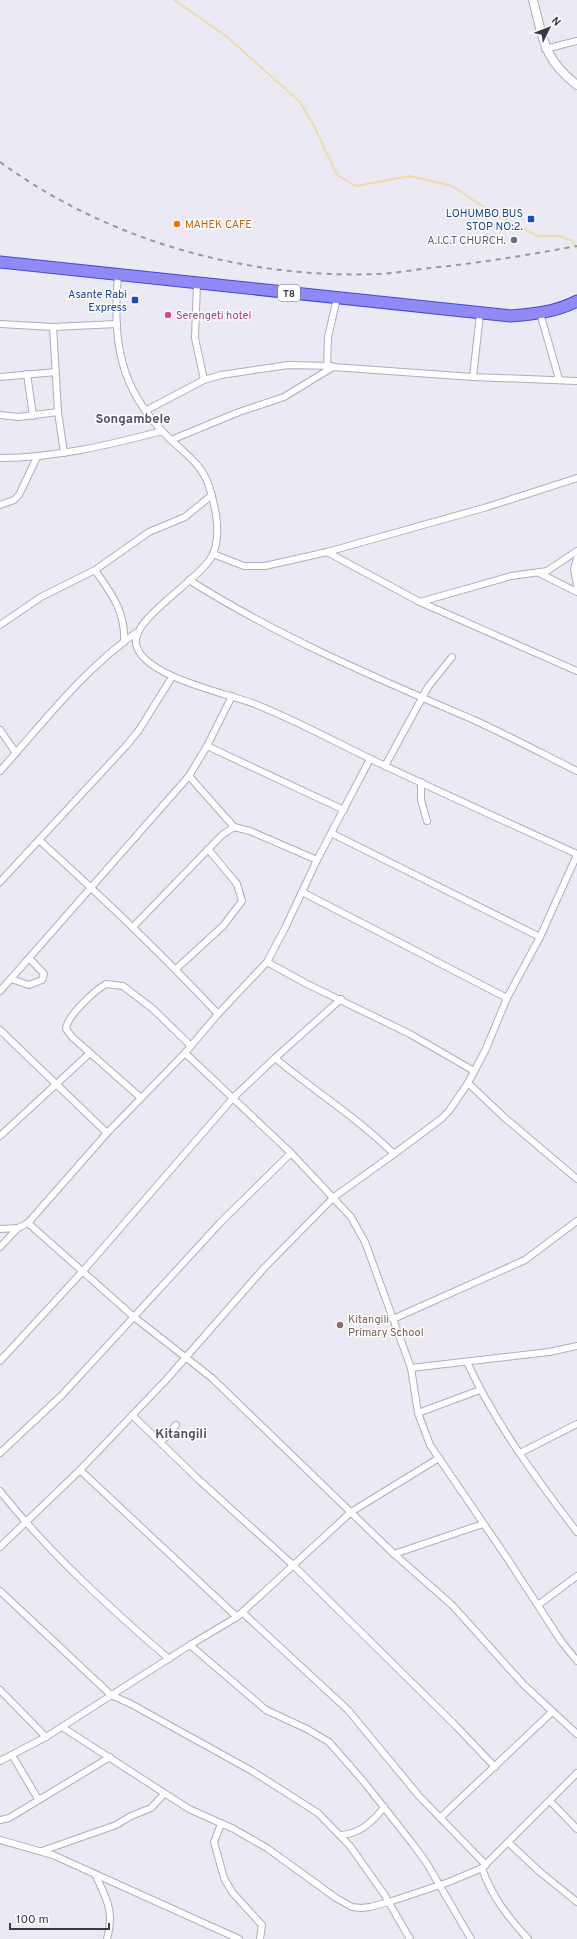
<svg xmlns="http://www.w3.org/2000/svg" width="577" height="1939" font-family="Overpass,sans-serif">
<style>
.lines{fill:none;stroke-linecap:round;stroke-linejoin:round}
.stream{stroke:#ecdcab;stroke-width:2}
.minor-casing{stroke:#adadbf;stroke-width:8}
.tertiary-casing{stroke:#adadbf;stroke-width:10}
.trunk-casing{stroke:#4547d3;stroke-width:13}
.minor{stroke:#fff;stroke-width:6}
.tertiary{stroke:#fff;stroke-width:8}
.trunk{stroke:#8f8af6;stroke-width:11}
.rail{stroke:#989898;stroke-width:2;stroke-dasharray:5 5;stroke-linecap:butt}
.transit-dot{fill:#1a4fb4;stroke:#fff;stroke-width:1.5}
.food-dot{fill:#e8710a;stroke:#fff;stroke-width:1.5}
.worship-dot{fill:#6b7280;stroke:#fff;stroke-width:1.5}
.hotel-dot{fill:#d1479c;stroke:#fff;stroke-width:1.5}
.education-dot{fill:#8d6e63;stroke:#fff;stroke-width:1.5}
.labels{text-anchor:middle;stroke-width:3;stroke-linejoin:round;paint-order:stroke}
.shield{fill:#fff;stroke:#74747e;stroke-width:1}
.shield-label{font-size:10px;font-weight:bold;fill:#393947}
.transit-label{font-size:11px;fill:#164399;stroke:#fff;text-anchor:end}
.food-label{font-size:11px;fill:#c56008;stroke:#fff;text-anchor:start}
.worship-label{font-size:11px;fill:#5b616d;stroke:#fff;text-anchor:end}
.hotel-label{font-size:11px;fill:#b23c85;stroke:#fff;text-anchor:start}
.education-label{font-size:11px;fill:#785e54;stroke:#fff;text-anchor:start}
.quarter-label{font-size:13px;font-weight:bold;fill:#505269;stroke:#fff}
</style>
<rect width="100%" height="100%" fill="#ebeaf4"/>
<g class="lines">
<polyline class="stream" points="174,0 226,36 300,102 313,124 337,175 356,186 410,176 452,186 496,215 538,236 559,236 571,240 577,248"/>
<defs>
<g id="minor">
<polyline points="545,49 577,41"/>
<path d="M118,275C112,340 119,389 168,437C183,452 202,464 209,486C215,506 222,533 213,554C202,579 131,618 136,644C142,676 225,693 252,703C296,720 337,743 379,763C444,794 511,824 577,854"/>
<polyline points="197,283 195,338 204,380"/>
<polyline points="540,313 559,379"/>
<polyline points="0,324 53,327 117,324"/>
<polyline points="53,327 58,412 64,453"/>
<polyline points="327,366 328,337 337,298"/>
<polyline points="27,374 33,416"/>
<polyline points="0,377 56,372"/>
<polyline points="473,377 480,314"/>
<polyline points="145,411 204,380 221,375 288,365 332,366"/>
<polyline points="0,415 18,417 58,412"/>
<polyline points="171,440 239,412 284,397 333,367 473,377 577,381"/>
<path d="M0,458C55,458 109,445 162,431"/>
<polyline points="0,505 14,500 19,495 37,457"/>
<polyline points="327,552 420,602 577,671"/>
<polyline points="213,554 244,566 265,566 327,552 487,507 577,478"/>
<polyline points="577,558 574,569 577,586"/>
<path d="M95,570C111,593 126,612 124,642"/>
<polyline points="539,573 577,592"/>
<path d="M189,580C279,637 376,678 474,720C509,736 543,754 577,771"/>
<polyline points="420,602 511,576 547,571 577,551"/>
<polyline points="0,625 41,597 95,570 149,532 185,517 212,495"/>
<polyline points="0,730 16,753"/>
<polyline points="207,746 344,810"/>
<polyline points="385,766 428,687 452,657"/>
<path d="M0,771C44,722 83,670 137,632"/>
<polyline points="189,776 234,827"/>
<polyline points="421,782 421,800 427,821"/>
<polyline points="331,833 540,937"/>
<path d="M39,840C101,896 161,953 218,1014"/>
<polyline points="0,882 126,746 139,730 172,677"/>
<polyline points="302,892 507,998"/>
<polyline points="133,927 222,835 234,827 250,831 317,860"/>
<polyline points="267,962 307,984 410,1034 474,1071"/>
<polyline points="176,969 223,926 242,901 237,884 208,849"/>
<polyline points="11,979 29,985 42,980 44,974 30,959"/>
<polyline points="0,991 189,776 207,746 232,696"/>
<polyline points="0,1030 107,1133"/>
<polyline points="185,1053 291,1153 351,1217 365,1242 411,1368 418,1413 430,1445 507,1558 561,1641 577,1661"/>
<path d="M275,1058C314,1091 358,1118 394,1154"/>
<polyline points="468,1083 505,1118 577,1179"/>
<path d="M141,1098L72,1037L66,1029C67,1016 94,991 106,984L123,986L153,1009L191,1046"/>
<polyline points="0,1136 90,1053"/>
<polyline points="28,1223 134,1317 212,1378 394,1554 452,1605 524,1685 577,1734"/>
<polyline points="0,1229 18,1228 28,1223 107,1133 185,1053 218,1014 267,962 285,928 317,860 370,759"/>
<polyline points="0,1247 18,1228"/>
<polyline points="393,1319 525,1260 577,1221"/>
<polyline points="0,1361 83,1271 233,1098 275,1058 341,999"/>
<path d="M467,1362C495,1423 536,1478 577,1532"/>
<polyline points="411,1368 549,1352 577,1346"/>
<polyline points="418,1413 480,1390"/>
<polyline points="132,1415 198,1479 294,1566 456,1726 495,1767"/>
<polyline points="161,1442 176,1425"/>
<polyline points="0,1453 62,1395 220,1223 291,1153"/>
<polyline points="520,1453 577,1424"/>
<polyline points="80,1470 237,1617"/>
<path d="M0,1491C49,1553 109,1607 169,1659"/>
<polyline points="0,1547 80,1470 166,1380 264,1268 334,1197 394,1154 441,1119 449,1111 468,1083 485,1051 507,998 540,937 577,855"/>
<polyline points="394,1554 483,1524"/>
<polyline points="0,1591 111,1695 131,1704 252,1771 318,1813 350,1846 384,1894 410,1939"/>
<polyline points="538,1605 577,1576"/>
<polyline points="243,1613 348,1710 419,1796 486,1865"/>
<polyline points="190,1645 266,1710 307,1729 329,1742 364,1782 412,1843 426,1862 471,1939"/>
<polyline points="0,1690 46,1737"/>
<polyline points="62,1727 189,1809 234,1829 267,1848 336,1898 352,1907 361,1908 370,1907 389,1902 449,1882 482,1868 577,1773"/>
<polyline points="12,1755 38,1799"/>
<polyline points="0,1761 46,1737 190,1645 237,1617 351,1512 439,1458"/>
<polyline points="550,1801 577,1829"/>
<polyline points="440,1818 552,1712"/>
<polyline points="0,1820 9,1818 110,1757"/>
<polyline points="221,1824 214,1842 224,1878 232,1892 262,1925 260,1939"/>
<path d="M341,1835C360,1834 373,1822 384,1807"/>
<polyline points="0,1840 53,1855 239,1939"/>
<polyline points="509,1843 540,1872 577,1902"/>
<polyline points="42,1851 116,1825 131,1816 151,1808 164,1794"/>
<path d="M482,1868C491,1896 509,1918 528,1939"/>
<path d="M95,1874C106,1898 115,1911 107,1939"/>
</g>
<path id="tertiary" d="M533,0C543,38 543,59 577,85"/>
<path id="trunk" d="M0,262L511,316C534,314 556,312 577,301"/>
</defs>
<use href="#minor" class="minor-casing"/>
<use href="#tertiary" class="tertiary-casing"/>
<use href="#trunk" class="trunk-casing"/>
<use href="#minor" class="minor"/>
<use href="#tertiary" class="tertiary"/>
<use href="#trunk" class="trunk"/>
<path class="rail" d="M0,162C109,241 245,279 379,274C396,273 413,270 430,268C480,263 528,255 577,246"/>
</g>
<g class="transit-dot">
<rect x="527" y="215" width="8" height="8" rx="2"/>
<rect x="131" y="296" width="8" height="8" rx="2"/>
</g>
<circle class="food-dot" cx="177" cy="224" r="4"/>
<circle class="worship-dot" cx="514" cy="240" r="4"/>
<circle class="hotel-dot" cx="168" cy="315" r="4"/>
<circle class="education-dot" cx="340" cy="1325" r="4"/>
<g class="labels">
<rect class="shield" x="278" y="285" width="22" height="16" rx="3"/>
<g class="shield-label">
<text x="289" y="297">T8</text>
</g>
<g class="transit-label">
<text x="523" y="217">LOHUMBO BUS<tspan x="523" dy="13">STOP NO:2.</tspan></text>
<text x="127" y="298">Asante Rabi<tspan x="127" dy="13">Express</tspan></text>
</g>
<g class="food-label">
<text x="185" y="228">MAHEK CAFE</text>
</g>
<g class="worship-label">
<text x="506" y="244">A.I.C.T CHURCH.</text>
</g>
<g class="hotel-label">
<text x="176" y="319">Serengeti hotel</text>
</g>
<g class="education-label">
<text x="348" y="1323">Kitangili<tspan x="348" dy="13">Primary School</tspan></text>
</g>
<g class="quarter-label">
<text x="133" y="423">Songambele</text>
<text x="181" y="1438">Kitangili</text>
</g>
</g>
<g transform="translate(549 28) rotate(47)" stroke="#ffffff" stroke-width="3" paint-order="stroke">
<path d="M0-3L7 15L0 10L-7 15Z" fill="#393947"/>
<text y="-6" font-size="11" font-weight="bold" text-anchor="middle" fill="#393947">N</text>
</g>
<path d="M10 1923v6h99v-6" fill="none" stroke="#393947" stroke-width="2"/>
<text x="16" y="1923" font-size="12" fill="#393947" stroke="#ffffff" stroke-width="3" paint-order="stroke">100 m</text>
</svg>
